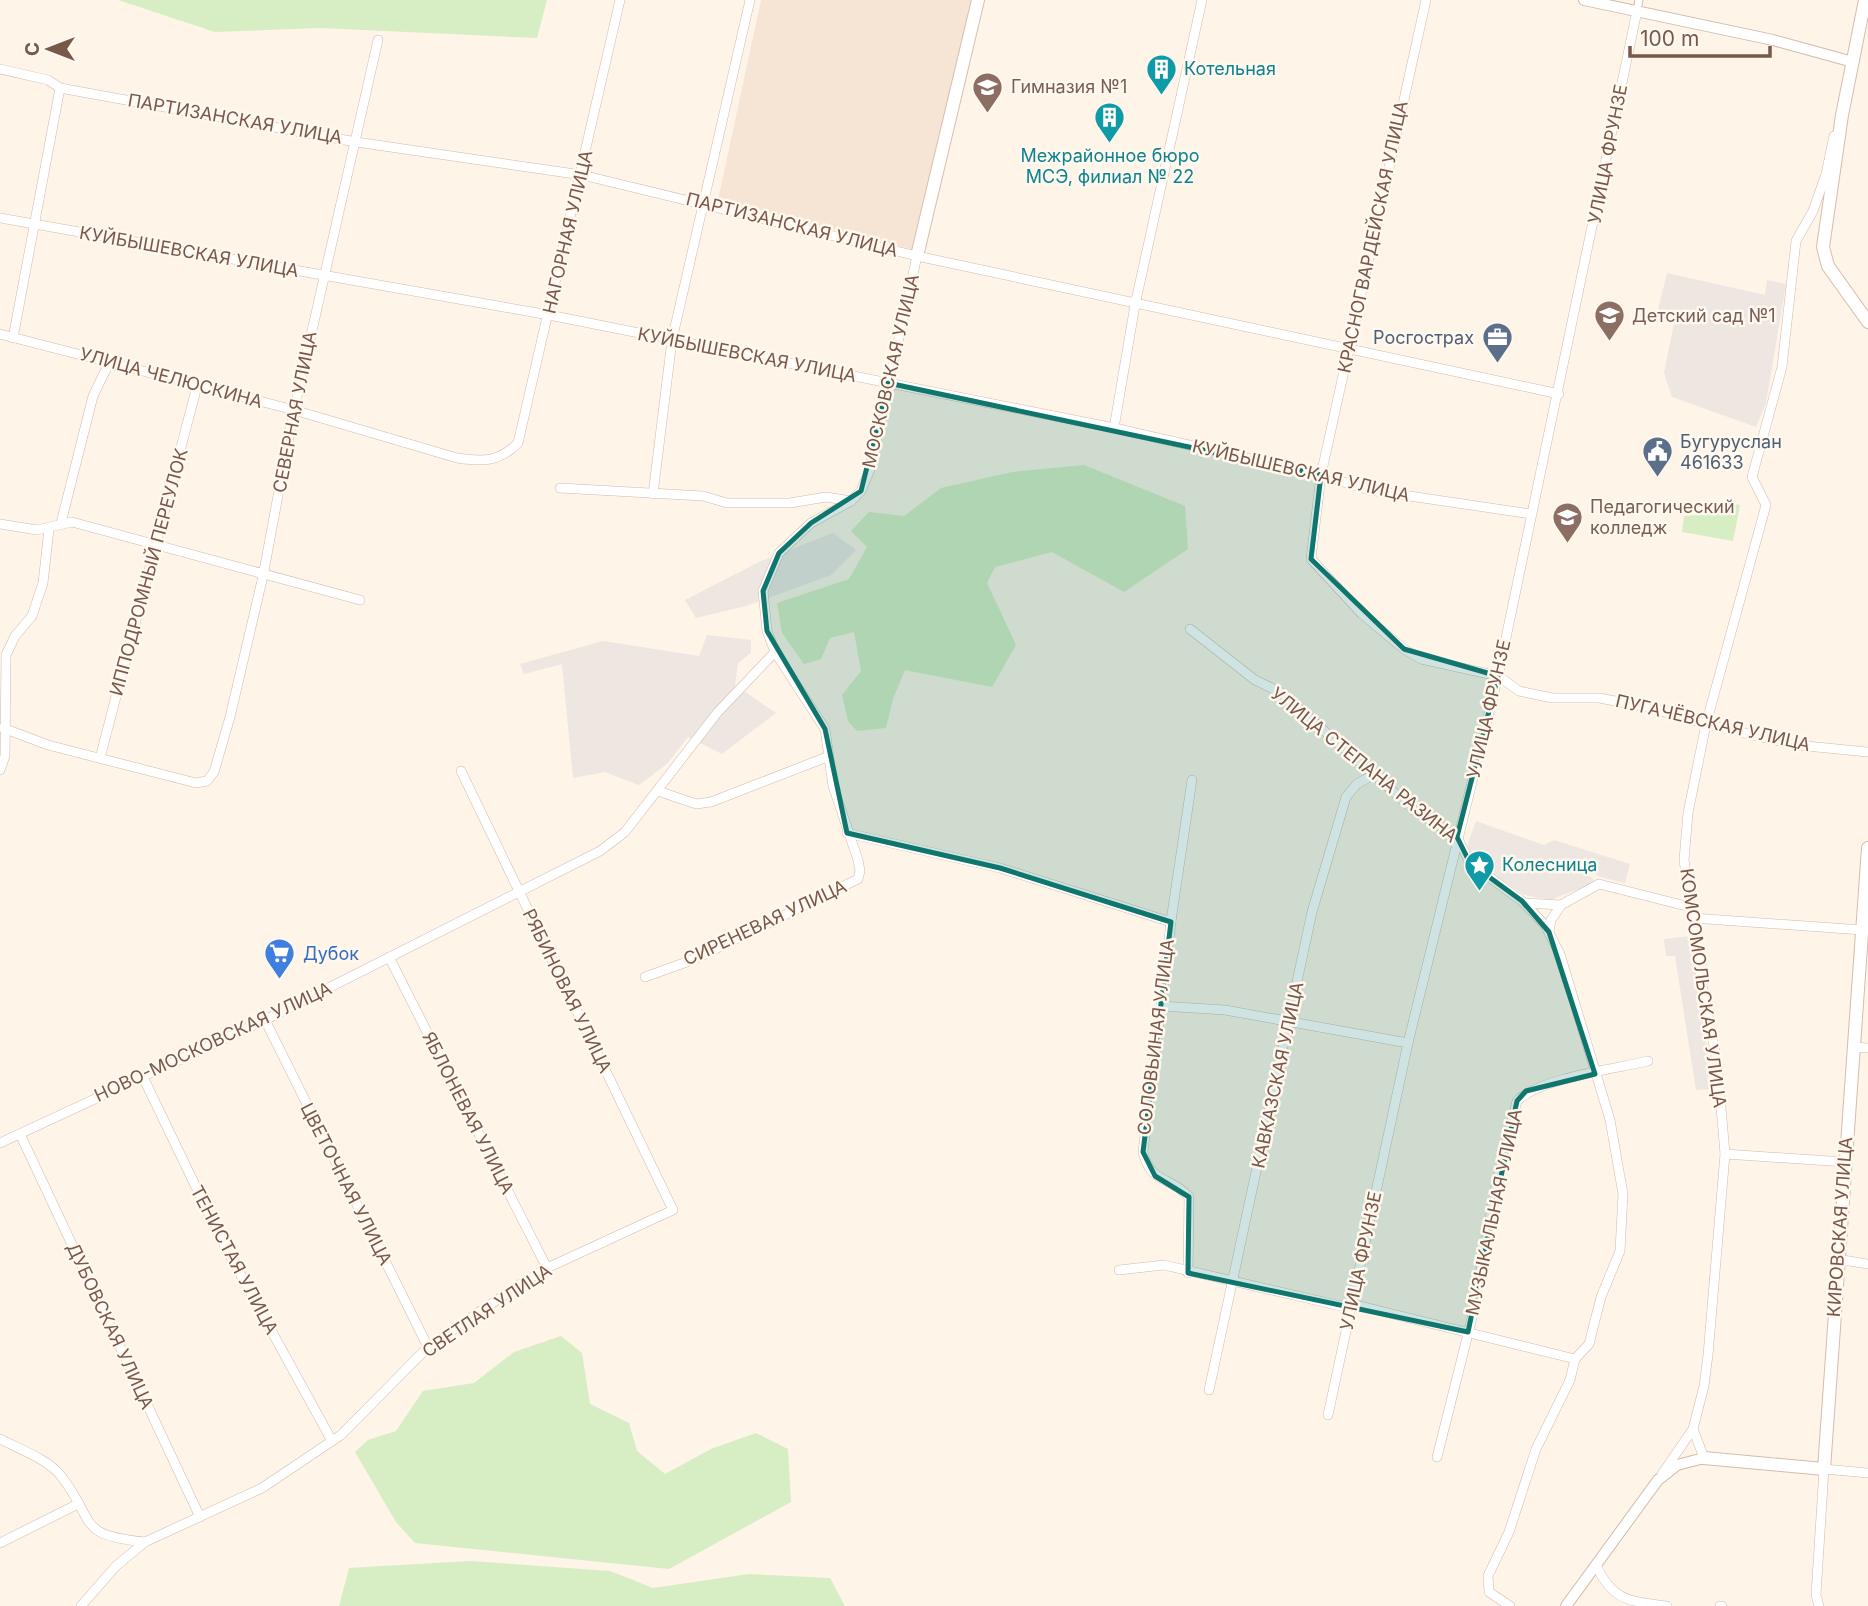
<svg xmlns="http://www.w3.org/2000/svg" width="1868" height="1606" font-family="Inter,sans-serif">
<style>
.residential{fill:#f6e5d5}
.industrial{fill:#eee6e1}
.green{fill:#d7edc4}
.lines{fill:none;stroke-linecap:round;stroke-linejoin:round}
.pedestrian-casing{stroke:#d1baab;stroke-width:9}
.minor-casing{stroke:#d1baab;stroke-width:10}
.tertiary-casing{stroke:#d1baab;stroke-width:12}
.secondary-casing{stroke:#d7bcab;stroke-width:14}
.pedestrian{stroke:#fff;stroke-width:7}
.minor{stroke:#fff;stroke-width:9}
.tertiary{stroke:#fff;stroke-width:10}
.secondary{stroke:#fff;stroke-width:12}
.marked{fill:#0f766e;fill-opacity:0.2;stroke:#0f766e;stroke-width:5;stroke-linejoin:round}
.labels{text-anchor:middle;stroke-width:5;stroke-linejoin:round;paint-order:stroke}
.culture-label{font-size:18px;fill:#0d838f;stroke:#fff8ef;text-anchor:start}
.education-label{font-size:18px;fill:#785e54;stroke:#fff8ef;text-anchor:start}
.street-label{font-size:18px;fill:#7a5849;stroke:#fff8ef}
.service-label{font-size:18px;fill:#4e5e75;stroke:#fff8ef;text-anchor:end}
.shop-label{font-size:18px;fill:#366cbe;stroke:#fff8ef;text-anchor:start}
</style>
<rect width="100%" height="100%" fill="#fef4e7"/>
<polygon class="residential" points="761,0 971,0 915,250 718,200"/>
<g class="industrial">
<polygon points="1667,273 1765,295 1767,280 1786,284 1766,403 1756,427 1672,397 1664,373 1676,314 1658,310"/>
<polygon points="833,533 856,550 831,575 746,606 696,618 685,600 759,562"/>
<polygon points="707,635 751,640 751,653 738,663 735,685 776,713 722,754 688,737 667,764 639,785 605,772 573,778 562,664 524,674 520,664 603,641 699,656"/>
<polygon points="1476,821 1544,845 1554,840 1630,864 1625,883 1604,878 1566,861 1592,878 1594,883 1550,900 1525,895 1474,864 1466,849"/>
<polygon points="1691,936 1706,1042 1709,1089 1696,1090 1675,956 1666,956 1664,939"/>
</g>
<g class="green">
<polygon points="118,0 547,0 537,38 320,28 215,32"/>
<polygon points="1084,465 1185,506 1188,549 1124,592 1052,552 995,567 987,583 1016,645 992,687 905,670 893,699 886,728 857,731 848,721 842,695 861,671 854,632 830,638 821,659 804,664 782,633 777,603 849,579 867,547 851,531 869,512 904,516 941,488 1012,472"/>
<polygon points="1735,504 1740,505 1733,541 1682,532 1684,516 1711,514"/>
<polygon points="561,1336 582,1353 590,1404 629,1423 637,1451 665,1474 711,1449 756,1433 788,1449 791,1502 669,1569 415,1543 396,1522 355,1452 368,1440 396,1431 423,1391 474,1383 514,1352"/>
<polygon points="470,1561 610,1571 653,1588 749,1574 830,1578 845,1606 339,1606 349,1568"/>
</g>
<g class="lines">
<defs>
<polyline id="pedestrian" points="1637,11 1639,0"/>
<g id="minor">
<polyline points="1426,0 1321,475 1311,559 1362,614 1404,649 1421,659 1498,676 1519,691 1552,698 1599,698 1647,707 1706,724 1796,745 1868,752"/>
<polyline points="0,69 48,80 60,88 356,142 582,175 917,256 1559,394"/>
<polyline points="1826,174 1834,136"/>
<polyline points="0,218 549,315 1114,428 1321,475 1369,490 1531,514"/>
<path d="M0,334L294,410L457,458C484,462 499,462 518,443L620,0"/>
<polyline points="13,338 60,88"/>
<polyline points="1114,428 1135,305 1202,0"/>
<polyline points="560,488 703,496 727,503 790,503 826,497 851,501"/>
<polyline points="653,494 672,340 750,0"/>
<polyline points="61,523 93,396 110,361"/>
<polyline points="0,524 37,530 72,522 360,600"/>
<polyline points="1190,629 1255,680 1280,692 1414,810 1457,837 1470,863 1522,901 1545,925 1560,954 1610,1120 1623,1194 1620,1251 1601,1297 1589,1344 1575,1359 1570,1380 1536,1449 1509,1532 1488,1576 1489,1592 1510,1606"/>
<polyline points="3,728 48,745 196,783 207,781 214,772 230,717 263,576 294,410 378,40"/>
<polyline points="100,758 197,386"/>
<polyline points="0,770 5,756 6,655 15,636 32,616 43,583 49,529"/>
<polyline points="658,791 696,804 711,802 827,757"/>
<polyline points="847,833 1000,868 1171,922"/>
<polyline points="1526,903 1561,905 1599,884 1690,907"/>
<polyline points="1693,918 1862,930"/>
<polyline points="1549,932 1551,920 1561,905"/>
<polyline points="389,957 547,1268"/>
<polyline points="645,977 695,959 858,879 860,871 858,860 833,786 825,729 775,652 767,631 763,591 779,553 811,523 851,501 861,491 870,469 917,256"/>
<polyline points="1161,1006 1225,1010 1408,1043"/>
<polyline points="265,1020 428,1347"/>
<polyline points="1853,1047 1868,1048"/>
<polyline points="142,1075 221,1239 332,1441"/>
<polyline points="20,1134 200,1517"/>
<polyline points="0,1143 265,1020 600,851 625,832 717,713 775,652"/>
<polyline points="1725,1154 1845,1162"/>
<polyline points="1837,1259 1868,1264"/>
<polyline points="1119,1270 1164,1265 1341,1306 1352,1304 1575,1359"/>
<path d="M1188,1273L1189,1197C1171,1176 1150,1184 1143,1152L1172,914L1192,780"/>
<polyline points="1209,1390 1312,912 1346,797 1357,784 1373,775"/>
<polyline points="1328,1415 1408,1043 1498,676 1637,11"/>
<path d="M0,1439C19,1449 48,1459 61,1476C97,1522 75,1535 145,1542"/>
<path d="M1437,1457L1472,1318L1497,1180L1517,1101C1540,1078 1614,1069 1648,1061"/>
<polyline points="1704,1458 1693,1429 1704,1386 1708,1355 1725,1154 1717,1061 1701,980 1684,860 1688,813 1706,724 1766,505 1752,477 1782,367 1796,241 1813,211 1826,174 1835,167"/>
<polyline points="1662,1474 1693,1429"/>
<polyline points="0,1543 78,1504"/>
<path d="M1596,1565C1613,1602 1630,1601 1667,1606"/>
<polyline points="81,1606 116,1566 145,1542 262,1488 341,1435 428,1347 519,1285 547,1268 673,1210 461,771"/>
<polyline points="1720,1606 1722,1606"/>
<polyline points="1819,1606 1816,1595 1824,1469 1868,1473"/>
</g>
<g id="tertiary">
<polyline points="1584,0 1773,40 1853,62"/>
<polyline points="1566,1606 1658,1480 1677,1465 1704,1458"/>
</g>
<g id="secondary">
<polyline points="1865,0 1842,115 1823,247 1828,266 1868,322"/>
<polyline points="917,256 978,0"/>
<polyline points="1704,1458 1824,1469 1868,848"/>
</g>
</defs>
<use href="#pedestrian" class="pedestrian-casing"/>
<use href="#minor" class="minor-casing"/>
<use href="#tertiary" class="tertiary-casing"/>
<use href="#secondary" class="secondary-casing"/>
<use href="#pedestrian" class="pedestrian"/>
<use href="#minor" class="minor"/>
<use href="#tertiary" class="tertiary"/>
<use href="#secondary" class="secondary"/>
</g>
<path class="marked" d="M888,383L1321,475L1311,559L1404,649L1498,676L1457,837L1470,863L1522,901L1549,932L1595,1074L1526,1091L1517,1101L1468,1332L1188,1273L1189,1197L1155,1176L1143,1152L1171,922L1000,868L847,833L825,729L767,631L763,591L779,553L811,523L861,491Z"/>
<defs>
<symbol id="building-pin" viewBox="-11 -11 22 30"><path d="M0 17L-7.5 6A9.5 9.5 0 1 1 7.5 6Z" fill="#0f9aa8" stroke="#fff8ef"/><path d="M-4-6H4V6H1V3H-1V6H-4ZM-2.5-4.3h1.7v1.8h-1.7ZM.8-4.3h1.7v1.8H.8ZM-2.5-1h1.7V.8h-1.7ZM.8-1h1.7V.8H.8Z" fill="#fff"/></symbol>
<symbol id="school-pin" viewBox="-11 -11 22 30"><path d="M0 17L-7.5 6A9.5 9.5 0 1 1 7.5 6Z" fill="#8d6e63" stroke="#fff8ef"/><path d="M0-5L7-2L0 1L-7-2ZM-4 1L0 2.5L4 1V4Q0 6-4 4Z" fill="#fff"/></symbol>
<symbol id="office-pin" viewBox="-11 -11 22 30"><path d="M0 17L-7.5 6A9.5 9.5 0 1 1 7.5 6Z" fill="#5c6f8a" stroke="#fff8ef"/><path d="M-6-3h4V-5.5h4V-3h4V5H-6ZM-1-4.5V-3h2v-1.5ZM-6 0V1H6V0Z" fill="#fff"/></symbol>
<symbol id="civic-pin" viewBox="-11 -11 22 30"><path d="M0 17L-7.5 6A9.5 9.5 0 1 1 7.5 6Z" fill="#5c6f8a" stroke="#fff8ef"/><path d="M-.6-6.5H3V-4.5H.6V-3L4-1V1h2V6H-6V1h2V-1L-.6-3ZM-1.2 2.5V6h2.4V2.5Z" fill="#fff"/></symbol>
<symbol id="university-pin" viewBox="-11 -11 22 30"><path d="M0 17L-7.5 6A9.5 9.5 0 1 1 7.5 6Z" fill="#8d6e63" stroke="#fff8ef"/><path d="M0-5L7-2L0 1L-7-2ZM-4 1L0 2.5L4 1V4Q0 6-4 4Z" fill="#fff"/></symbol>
<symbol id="sight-pin" viewBox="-11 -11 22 30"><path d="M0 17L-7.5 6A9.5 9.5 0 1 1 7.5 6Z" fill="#0f9aa8" stroke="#fff8ef"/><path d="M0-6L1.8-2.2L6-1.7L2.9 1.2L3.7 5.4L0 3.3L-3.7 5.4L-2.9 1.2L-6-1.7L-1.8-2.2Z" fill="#fff"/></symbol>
<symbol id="supermarket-pin" viewBox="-11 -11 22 30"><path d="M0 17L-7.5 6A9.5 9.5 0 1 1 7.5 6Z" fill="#3f7fe0" stroke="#fff8ef"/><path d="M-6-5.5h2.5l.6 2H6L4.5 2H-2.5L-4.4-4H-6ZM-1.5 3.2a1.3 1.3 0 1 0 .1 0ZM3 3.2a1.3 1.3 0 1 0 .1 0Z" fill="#fff"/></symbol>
</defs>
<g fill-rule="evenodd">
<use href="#building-pin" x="1144" y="52" width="35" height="47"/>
<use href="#school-pin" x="970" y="70" width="35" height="47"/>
<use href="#building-pin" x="1092" y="100" width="35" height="47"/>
<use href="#school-pin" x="1592" y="298" width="35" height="47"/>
<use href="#office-pin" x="1480" y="320" width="35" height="47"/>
<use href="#civic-pin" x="1640" y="434" width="35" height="47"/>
<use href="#university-pin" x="1550" y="500" width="35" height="47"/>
<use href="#sight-pin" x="1462" y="848" width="35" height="47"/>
<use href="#supermarket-pin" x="262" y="936" width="35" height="47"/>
</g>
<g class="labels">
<g class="culture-label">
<text x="1184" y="75">Котельная</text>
<text x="1110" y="162" text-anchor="middle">Межрайонное бюро<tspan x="1110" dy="21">МСЭ, филиал № 22</tspan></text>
<text x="1502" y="871">Колесница</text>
</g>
<g class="education-label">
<text x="1011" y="93">Гимназия №1</text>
<text x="1632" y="322">Детский сад №1</text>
<text x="1590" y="513">Педагогический<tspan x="1590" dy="21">колледж</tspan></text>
</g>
<g class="street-label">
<text transform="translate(235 119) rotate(10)" y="6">ПАРТИЗАНСКАЯ УЛИЦА</text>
<text transform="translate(1608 154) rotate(-79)" y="6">УЛИЦА ФРУНЗЕ</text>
<text transform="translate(792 225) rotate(14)" y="6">ПАРТИЗАНСКАЯ УЛИЦА</text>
<text transform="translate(568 232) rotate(-77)" y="6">НАГОРНАЯ УЛИЦА</text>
<text transform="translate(1373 237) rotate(-78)" y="6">КРАСНОГВАРДЕЙСКАЯ УЛИЦА</text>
<text transform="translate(189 252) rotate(10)" y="6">КУЙБЫШЕВСКАЯ УЛИЦА</text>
<text transform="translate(747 355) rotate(11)" y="6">КУЙБЫШЕВСКАЯ УЛИЦА</text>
<text transform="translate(891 371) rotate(-77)" y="6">МОСКОВСКАЯ УЛИЦА</text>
<text transform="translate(171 378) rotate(15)" y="6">УЛИЦА ЧЕЛЮСКИНА</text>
<text transform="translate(295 412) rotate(-79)" y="6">СЕВЕРНАЯ УЛИЦА</text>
<text transform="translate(1301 471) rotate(13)" y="6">КУЙБЫШЕВСКАЯ УЛИЦА</text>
<text transform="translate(149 572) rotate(-75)" y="6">ИППОДРОМНЫЙ ПЕРЕУЛОК</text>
<text transform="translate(1489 709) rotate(-77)" y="6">УЛИЦА ФРУНЗЕ</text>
<text transform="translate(1713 723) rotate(13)" y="6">ПУГАЧЁВСКАЯ УЛИЦА</text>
<text transform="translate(1364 765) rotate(39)" y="6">УЛИЦА СТЕПАНА РАЗИНА</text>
<text transform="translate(765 923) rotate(-25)" y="6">СИРЕНЕВАЯ УЛИЦА</text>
<text transform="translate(1703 988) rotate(82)" y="6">КОМСОМОЛЬСКАЯ УЛИЦА</text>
<text transform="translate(567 991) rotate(64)" y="6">РЯБИНОВАЯ УЛИЦА</text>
<text transform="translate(1156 1037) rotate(-83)" y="6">СОЛОВЬИНАЯ УЛИЦА</text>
<text transform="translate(213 1042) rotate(-25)" y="6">НОВО-МОСКОВСКАЯ УЛИЦА</text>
<text transform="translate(1278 1075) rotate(-78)" y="6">КАВКАЗСКАЯ УЛИЦА</text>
<text transform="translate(468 1113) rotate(63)" y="6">ЯБЛОНЕВАЯ УЛИЦА</text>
<text transform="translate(346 1184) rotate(63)" y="6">ЦВЕТОЧНАЯ УЛИЦА</text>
<text transform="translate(1494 1212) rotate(-78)" y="6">МУЗЫКАЛЬНАЯ УЛИЦА</text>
<text transform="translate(1840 1227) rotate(-86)" y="6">КИРОВСКАЯ УЛИЦА</text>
<text transform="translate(234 1260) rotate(62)" y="6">ТЕНИСТАЯ УЛИЦА</text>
<text transform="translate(1361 1261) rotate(-78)" y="6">УЛИЦА ФРУНЗЕ</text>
<text transform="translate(487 1311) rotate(-34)" y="6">СВЕТЛАЯ УЛИЦА</text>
<text transform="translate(110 1326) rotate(65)" y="6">ДУБОВСКАЯ УЛИЦА</text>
</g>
<g class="service-label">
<text x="1474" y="344">Росгострах</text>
<text x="1680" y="448" text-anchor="start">Бугуруслан<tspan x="1680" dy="21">461633</tspan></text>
</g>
<g class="shop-label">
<text x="303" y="960">Дубок</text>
</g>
</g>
<g transform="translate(49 49) rotate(270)" stroke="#fff8ef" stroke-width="5" paint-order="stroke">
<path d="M0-5L12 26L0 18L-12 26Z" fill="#7a5849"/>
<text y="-10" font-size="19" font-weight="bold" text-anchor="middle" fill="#7a5849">С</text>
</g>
<path d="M1630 46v10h140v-10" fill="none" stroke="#7a5849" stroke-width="3.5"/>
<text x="1640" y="46" font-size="21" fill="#7a5849" stroke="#fff8ef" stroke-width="5" paint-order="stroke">100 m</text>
</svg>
